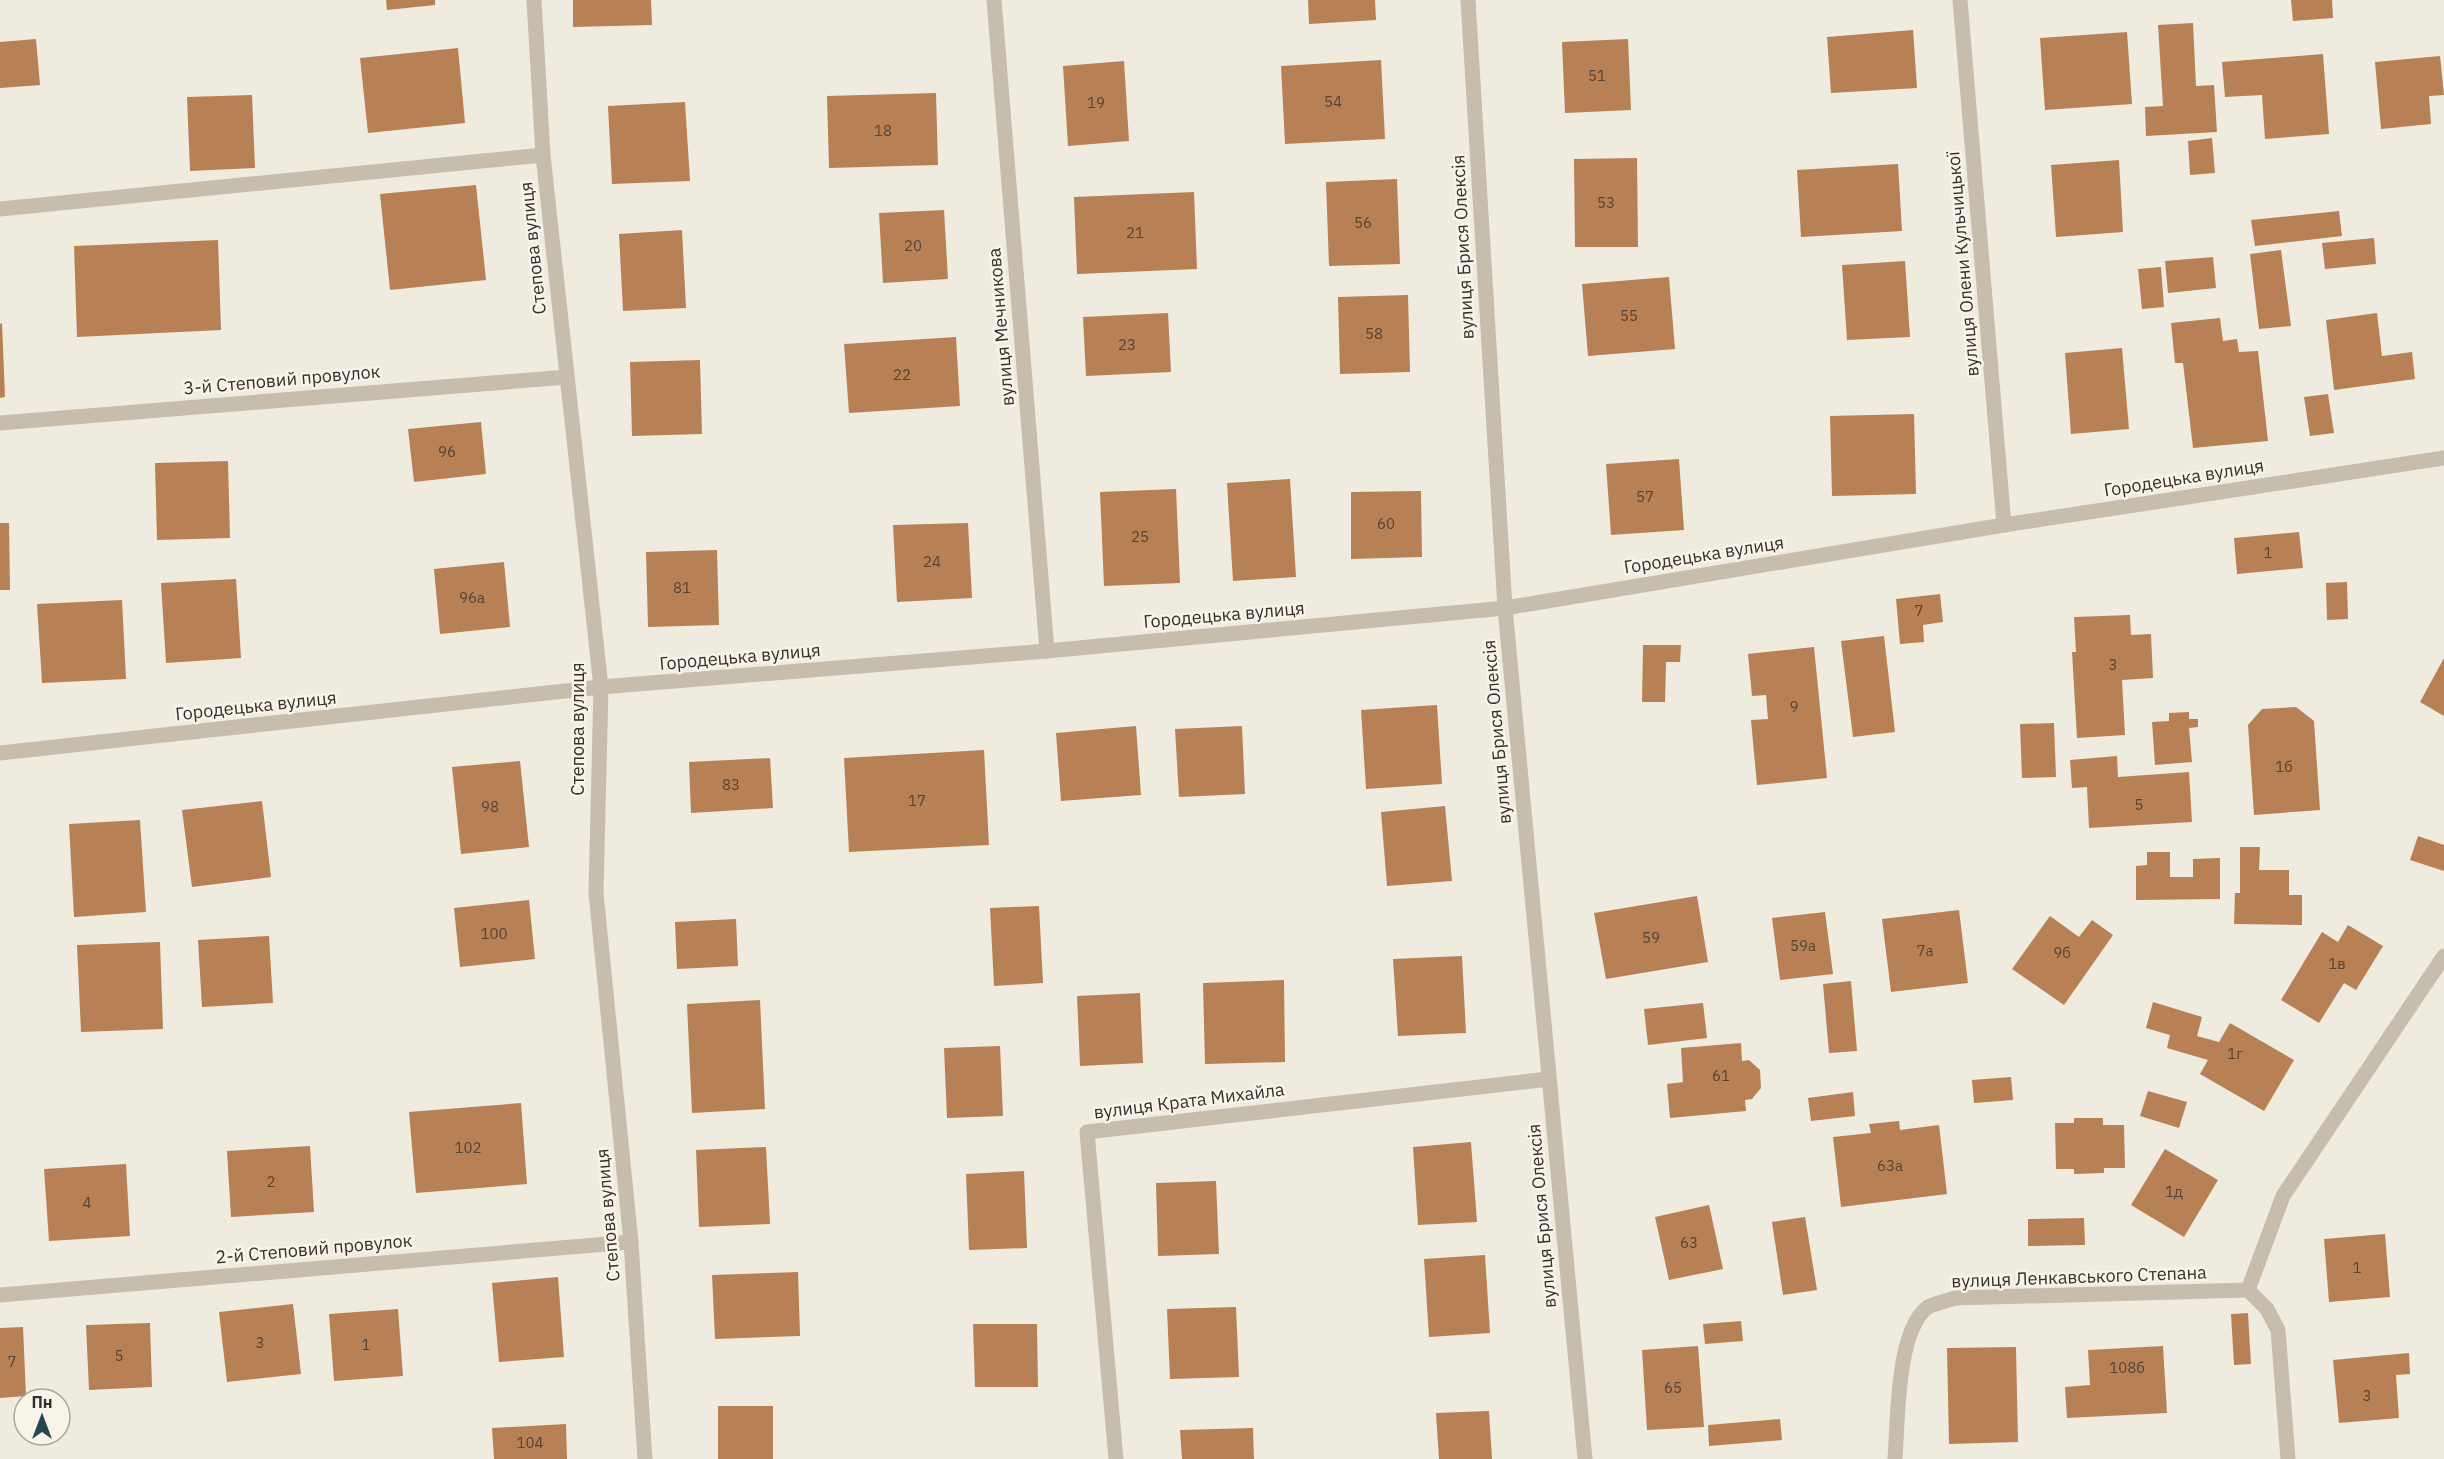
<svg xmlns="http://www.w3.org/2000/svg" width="2444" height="1459" font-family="'IBM Plex Sans',sans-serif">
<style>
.building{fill:#b78155}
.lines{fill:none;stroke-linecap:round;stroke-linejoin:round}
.minor{stroke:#c6bdac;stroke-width:15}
.labels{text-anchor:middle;stroke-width:5;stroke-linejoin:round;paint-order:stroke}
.number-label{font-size:15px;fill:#564435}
.street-label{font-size:18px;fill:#35302a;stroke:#f8f4ea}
</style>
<rect width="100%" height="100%" fill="#f0ebdf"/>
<g class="building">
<polygon points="386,0 435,0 435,5 387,10"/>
<polygon points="573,0 651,0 652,25 573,27"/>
<polygon points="1308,0 1375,0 1376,20 1309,24"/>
<polygon points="2291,0 2332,0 2333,18 2293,21"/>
<polygon points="2193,23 2196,86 2214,85 2217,132 2146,136 2145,107 2163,106 2158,25"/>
<polygon points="1913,30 1917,88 1831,93 1827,37"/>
<polygon points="2127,32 2132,104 2045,110 2040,38"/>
<polygon points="36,39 40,85 0,88 0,42"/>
<polygon points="1628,39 1631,110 1565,113 1562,42"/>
<polygon points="458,48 465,123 368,133 360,58"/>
<polygon points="2323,54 2329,134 2265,139 2262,95 2225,97 2222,62"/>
<polygon points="2440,56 2444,95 2429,96 2431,124 2381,129 2375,62"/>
<polygon points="1381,60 1385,139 1285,144 1281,66"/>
<polygon points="1124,61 1129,141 1068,146 1063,66"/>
<polygon points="936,93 938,165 829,168 827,96"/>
<polygon points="252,95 255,168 190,171 187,97"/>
<polygon points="685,102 690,181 612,184 608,106"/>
<polygon points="2212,138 2215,173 2190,175 2188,141"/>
<polygon points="1637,158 1638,247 1575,247 1574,159"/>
<polygon points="2119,160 2123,232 2056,237 2051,165"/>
<polygon points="1898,164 1902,231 1801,237 1797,170"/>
<polygon points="1397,179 1400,264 1329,266 1326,182"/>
<polygon points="476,185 486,280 390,290 380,194"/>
<polygon points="1194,192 1197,269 1077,274 1074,197"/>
<polygon points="944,210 948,279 883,283 879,213"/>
<polygon points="2339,211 2342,236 2255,246 2251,220"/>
<polygon points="682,230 686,308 623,311 619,234"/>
<polygon points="2374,238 2376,264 2325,269 2322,243"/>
<polygon points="218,240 221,330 77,337 74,246"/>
<polygon points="2281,250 2291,326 2259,329 2250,254"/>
<polygon points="2213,257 2216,288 2168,293 2165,261"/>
<polygon points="1905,261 1910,337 1847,340 1842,265"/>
<polygon points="2161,267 2164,307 2142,309 2138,269"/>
<polygon points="1669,277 1675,349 1588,356 1582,284"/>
<polygon points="1408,295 1410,372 1340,374 1338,297"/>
<polygon points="1168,313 1171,372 1086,376 1083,317"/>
<polygon points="2377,313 2382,356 2412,352 2415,379 2334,390 2326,320"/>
<polygon points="2220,318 2223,341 2237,339 2239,352 2258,351 2268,441 2193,448 2183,363 2175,363 2171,323"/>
<polygon points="2,323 5,397 0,398 0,324"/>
<polygon points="956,337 960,406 849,413 844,344"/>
<polygon points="2122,348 2129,429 2071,434 2065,353"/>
<polygon points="700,360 702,434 632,436 630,362"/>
<polygon points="2328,394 2334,433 2310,436 2304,397"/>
<polygon points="1914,414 1916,494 1832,496 1830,416"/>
<polygon points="481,422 486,474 414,482 408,429"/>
<polygon points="1679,459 1684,530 1611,535 1606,464"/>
<polygon points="228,461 230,538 157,540 155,463"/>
<polygon points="1290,479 1296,577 1233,581 1227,483"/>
<polygon points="1176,489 1180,583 1104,586 1100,492"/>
<polygon points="1421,491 1422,557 1351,559 1351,492"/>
<polygon points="0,523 9,523 10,590 0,590"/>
<polygon points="968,523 972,598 897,602 893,525"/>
<polygon points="2299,532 2303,568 2237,574 2234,538"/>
<polygon points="717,550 719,625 648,627 646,552"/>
<polygon points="504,562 510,627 440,634 434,569"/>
<polygon points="236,579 241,658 166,663 161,583"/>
<polygon points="2347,582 2348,619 2327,620 2326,583"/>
<polygon points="1940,594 1943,622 1923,625 1924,642 1900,644 1896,599"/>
<polygon points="122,600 126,679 42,683 37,604"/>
<polygon points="2130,615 2131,635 2151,634 2153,678 2122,680 2125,735 2077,738 2072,652 2076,652 2074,617"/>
<polygon points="1884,636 1895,732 1853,737 1841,641"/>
<polygon points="1643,645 1681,645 1680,662 1666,662 1665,702 1642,702"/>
<polygon points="1814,647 1827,778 1757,785 1751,720 1768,719 1766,695 1752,696 1748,654"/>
<polygon points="2444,658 2444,716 2420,702"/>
<polygon points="1437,705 1442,784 1366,789 1361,710"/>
<polygon points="2296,707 2314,721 2320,810 2254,815 2248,725 2262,709"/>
<polygon points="2189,712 2189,719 2198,719 2198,727 2189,728 2192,762 2155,765 2152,722 2169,721 2169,713"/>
<polygon points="2054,723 2056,777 2022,778 2020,724"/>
<polygon points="1136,726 1141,795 1061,801 1056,733"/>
<polygon points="1242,726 1245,794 1179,797 1175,729"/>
<polygon points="984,750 989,845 849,852 844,758"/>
<polygon points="2117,756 2118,777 2189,772 2192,822 2089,828 2087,787 2072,788 2070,760"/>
<polygon points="770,758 773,808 691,813 689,762"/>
<polygon points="520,761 529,847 461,854 452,767"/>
<polygon points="262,801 271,877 192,887 182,810"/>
<polygon points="1445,806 1452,881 1387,886 1381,812"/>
<polygon points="140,820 146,912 74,917 69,824"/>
<polygon points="2418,836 2444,845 2444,871 2410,860"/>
<polygon points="2240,847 2260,847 2259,870 2289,870 2289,895 2302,895 2302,925 2234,924 2235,893 2240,893"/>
<polygon points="2147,852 2170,852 2170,877 2193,877 2193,859 2220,858 2220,899 2136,900 2136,866 2147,865"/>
<polygon points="1697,896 1708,962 1606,979 1594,913"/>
<polygon points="529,900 535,959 460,967 454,908"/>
<polygon points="1039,906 1043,983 994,986 990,908"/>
<polygon points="1959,910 1968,983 1891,992 1882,919"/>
<polygon points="1825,912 1833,974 1780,980 1772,918"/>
<polygon points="2050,916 2079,937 2092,920 2113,935 2064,1005 2012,969"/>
<polygon points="736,919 738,966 677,969 675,922"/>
<polygon points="2348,925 2383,946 2356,990 2344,983 2319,1023 2281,1000 2322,932 2338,942"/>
<polygon points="269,936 273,1003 202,1007 198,940"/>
<polygon points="160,942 163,1029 81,1032 77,945"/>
<polygon points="1462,956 1466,1033 1398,1036 1393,959"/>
<polygon points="1284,980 1285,1062 1205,1064 1203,983"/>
<polygon points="1851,981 1857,1051 1829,1053 1823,984"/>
<polygon points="1140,993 1143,1063 1080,1066 1077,996"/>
<polygon points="760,1000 765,1109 692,1113 687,1004"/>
<polygon points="2153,1002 2202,1017 2197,1036 2219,1042 2230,1023 2294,1060 2264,1111 2200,1074 2208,1060 2167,1048 2170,1035 2146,1028"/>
<polygon points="1703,1003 1707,1038 1648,1045 1644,1009"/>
<polygon points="1741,1043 1742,1061 1749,1060 1760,1070 1761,1088 1752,1099 1745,1100 1746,1111 1670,1118 1667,1084 1683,1082 1681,1048"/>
<polygon points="1000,1046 1003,1116 947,1118 944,1048"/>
<polygon points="2011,1077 2013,1100 1974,1103 1972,1080"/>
<polygon points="2148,1091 2187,1102 2179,1128 2140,1116"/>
<polygon points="1853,1092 1855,1116 1811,1121 1808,1098"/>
<polygon points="521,1103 527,1184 416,1193 409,1112"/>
<polygon points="2074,1118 2103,1118 2103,1125 2124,1125 2125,1168 2104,1168 2104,1173 2074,1174 2074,1169 2056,1169 2055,1123 2074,1123"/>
<polygon points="1899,1121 1900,1130 1939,1125 1947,1194 1841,1207 1833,1137 1871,1133 1869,1124"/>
<polygon points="1471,1142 1477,1222 1418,1225 1413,1147"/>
<polygon points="310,1146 314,1212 231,1217 227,1151"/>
<polygon points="766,1147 770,1224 699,1227 696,1150"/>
<polygon points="2165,1149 2218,1180 2184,1237 2131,1205"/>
<polygon points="126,1164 130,1236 49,1241 44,1169"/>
<polygon points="1024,1171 1027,1248 969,1250 966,1174"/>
<polygon points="1216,1181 1219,1254 1158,1256 1156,1183"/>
<polygon points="1709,1205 1723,1269 1669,1280 1655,1217"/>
<polygon points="1805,1217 1817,1290 1783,1295 1772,1222"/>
<polygon points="2084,1218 2085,1245 2028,1246 2028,1219"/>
<polygon points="2385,1234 2390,1297 2329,1302 2324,1239"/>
<polygon points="1485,1255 1490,1333 1429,1337 1424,1259"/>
<polygon points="798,1272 800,1336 715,1339 712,1275"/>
<polygon points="558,1277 564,1357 499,1362 492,1283"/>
<polygon points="293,1304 301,1374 227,1382 219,1312"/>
<polygon points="1236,1307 1239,1377 1170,1379 1167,1309"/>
<polygon points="398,1309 403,1376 334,1381 329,1314"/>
<polygon points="2248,1313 2251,1364 2234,1365 2231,1314"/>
<polygon points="1741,1321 1743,1341 1705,1344 1703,1324"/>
<polygon points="150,1323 152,1387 89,1390 86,1325"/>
<polygon points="973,1324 1037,1324 1038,1387 975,1387"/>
<polygon points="23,1327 26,1396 0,1398 0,1328"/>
<polygon points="1698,1346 1704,1427 1647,1430 1642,1350"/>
<polygon points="2163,1346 2167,1413 2067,1418 2065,1387 2090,1385 2088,1350"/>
<polygon points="2016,1347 2018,1442 1949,1444 1947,1348"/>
<polygon points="2409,1353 2410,1374 2396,1375 2399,1418 2339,1423 2333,1360"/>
<rect x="718" y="1406" width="55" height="53"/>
<polygon points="1489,1411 1492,1459 1439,1459 1436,1413"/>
<polygon points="1780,1419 1782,1440 1709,1446 1708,1425"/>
<polygon points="566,1424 567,1459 494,1459 492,1428"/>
<polygon points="1253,1428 1254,1459 1182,1459 1180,1430"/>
</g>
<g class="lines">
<g class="minor">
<polyline points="534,0 543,155 601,687 596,893 631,1242 645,1459"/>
<polyline points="994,0 1047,651"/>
<polyline points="1468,0 1505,608 1585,1459"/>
<polyline points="1960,0 2004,525"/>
<polyline points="0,209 543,155"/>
<polyline points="0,423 567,377"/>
<polyline points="0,753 601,687 1047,651 1505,608 2004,525 2444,458"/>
<polyline points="0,1295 631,1242"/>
<polyline points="1116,1459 1087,1132 1549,1079"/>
<path d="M1895,1459C1898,1422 1896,1330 1928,1307C1935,1303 1947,1301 1955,1298L2248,1290"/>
<polyline points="2288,1459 2278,1330 2267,1309 2248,1290 2283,1196 2444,956"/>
</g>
</g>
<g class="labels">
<g class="number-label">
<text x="1597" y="81">51</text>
<text x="1333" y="107">54</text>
<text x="1096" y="108">19</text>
<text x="883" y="136">18</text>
<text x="1606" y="208">53</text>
<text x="1363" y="228">56</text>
<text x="1135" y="238">21</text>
<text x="913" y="251">20</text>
<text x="1629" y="321">55</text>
<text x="1374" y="339">58</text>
<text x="1127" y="350">23</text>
<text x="902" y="380">22</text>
<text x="447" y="457">96</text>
<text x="1645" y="502">57</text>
<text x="1386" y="529">60</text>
<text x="1140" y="542">25</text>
<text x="2268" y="558">1</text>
<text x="932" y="567">24</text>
<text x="682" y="593">81</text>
<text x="472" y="603">96а</text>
<text x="1919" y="616">7</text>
<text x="2113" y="670">3</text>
<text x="1794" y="712">9</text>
<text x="2284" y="772">1б</text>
<text x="731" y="790">83</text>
<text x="917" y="806">17</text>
<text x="2139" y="810">5</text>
<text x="490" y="812">98</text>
<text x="494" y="939">100</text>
<text x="1651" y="943">59</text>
<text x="1803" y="951">59а</text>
<text x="1925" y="956">7а</text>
<text x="2062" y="958">9б</text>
<text x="2337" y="969">1в</text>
<text x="2235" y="1059">1г</text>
<text x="1721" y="1081">61</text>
<text x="468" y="1153">102</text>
<text x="1890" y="1171">63а</text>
<text x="271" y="1187">2</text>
<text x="2174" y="1197">1д</text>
<text x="87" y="1208">4</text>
<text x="1689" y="1248">63</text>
<text x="2357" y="1273">1</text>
<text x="260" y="1348">3</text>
<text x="366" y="1350">1</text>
<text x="119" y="1361">5</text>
<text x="12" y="1367">7</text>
<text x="2127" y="1373">108б</text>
<text x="1673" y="1393">65</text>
<text x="2367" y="1401">3</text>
<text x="530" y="1448">104</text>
</g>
<g class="street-label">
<text transform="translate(1463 247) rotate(-93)" y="6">вулиця Брися Олексія</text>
<text transform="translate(533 248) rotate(-96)" y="6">Степова вулиця</text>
<text transform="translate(1963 264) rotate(-95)" y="6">вулиця Олени Кульчицької</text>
<text transform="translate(1001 327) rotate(-95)" y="6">вулиця Мечникова</text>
<text transform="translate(282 380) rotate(-5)" y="6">3-й Степовий провулок</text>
<text transform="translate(2184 478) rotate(-9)" y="6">Городецька вулиця</text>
<text transform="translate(1704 555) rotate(-9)" y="6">Городецька вулиця</text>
<text transform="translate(1224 615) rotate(-5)" y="6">Городецька вулиця</text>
<text transform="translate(740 657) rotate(-5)" y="6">Городецька вулиця</text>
<text transform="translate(256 706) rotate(-6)" y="6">Городецька вулиця</text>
<text transform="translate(578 729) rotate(-90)" y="6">Степова вулиця</text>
<text transform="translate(1497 732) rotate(-95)" y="6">вулиця Брися Олексія</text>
<text transform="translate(1189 1101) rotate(-7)" y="6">вулиця Крата Михайла</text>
<text transform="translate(608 1215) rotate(-95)" y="6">Степова вулиця</text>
<text transform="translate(1542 1216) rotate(-95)" y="6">вулиця Брися Олексія</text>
<text transform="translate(314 1249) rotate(-5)" y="6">2-й Степовий провулок</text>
<text transform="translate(2079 1277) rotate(-2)" y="6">вулиця Ленкавського Степана</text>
</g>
</g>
<g transform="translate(42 1417)"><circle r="28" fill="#f8f4ea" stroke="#aaa69d" stroke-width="1.5"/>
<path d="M0-4.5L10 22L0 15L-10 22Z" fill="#244652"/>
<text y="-9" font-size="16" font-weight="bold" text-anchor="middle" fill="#35302a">Пн</text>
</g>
</svg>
